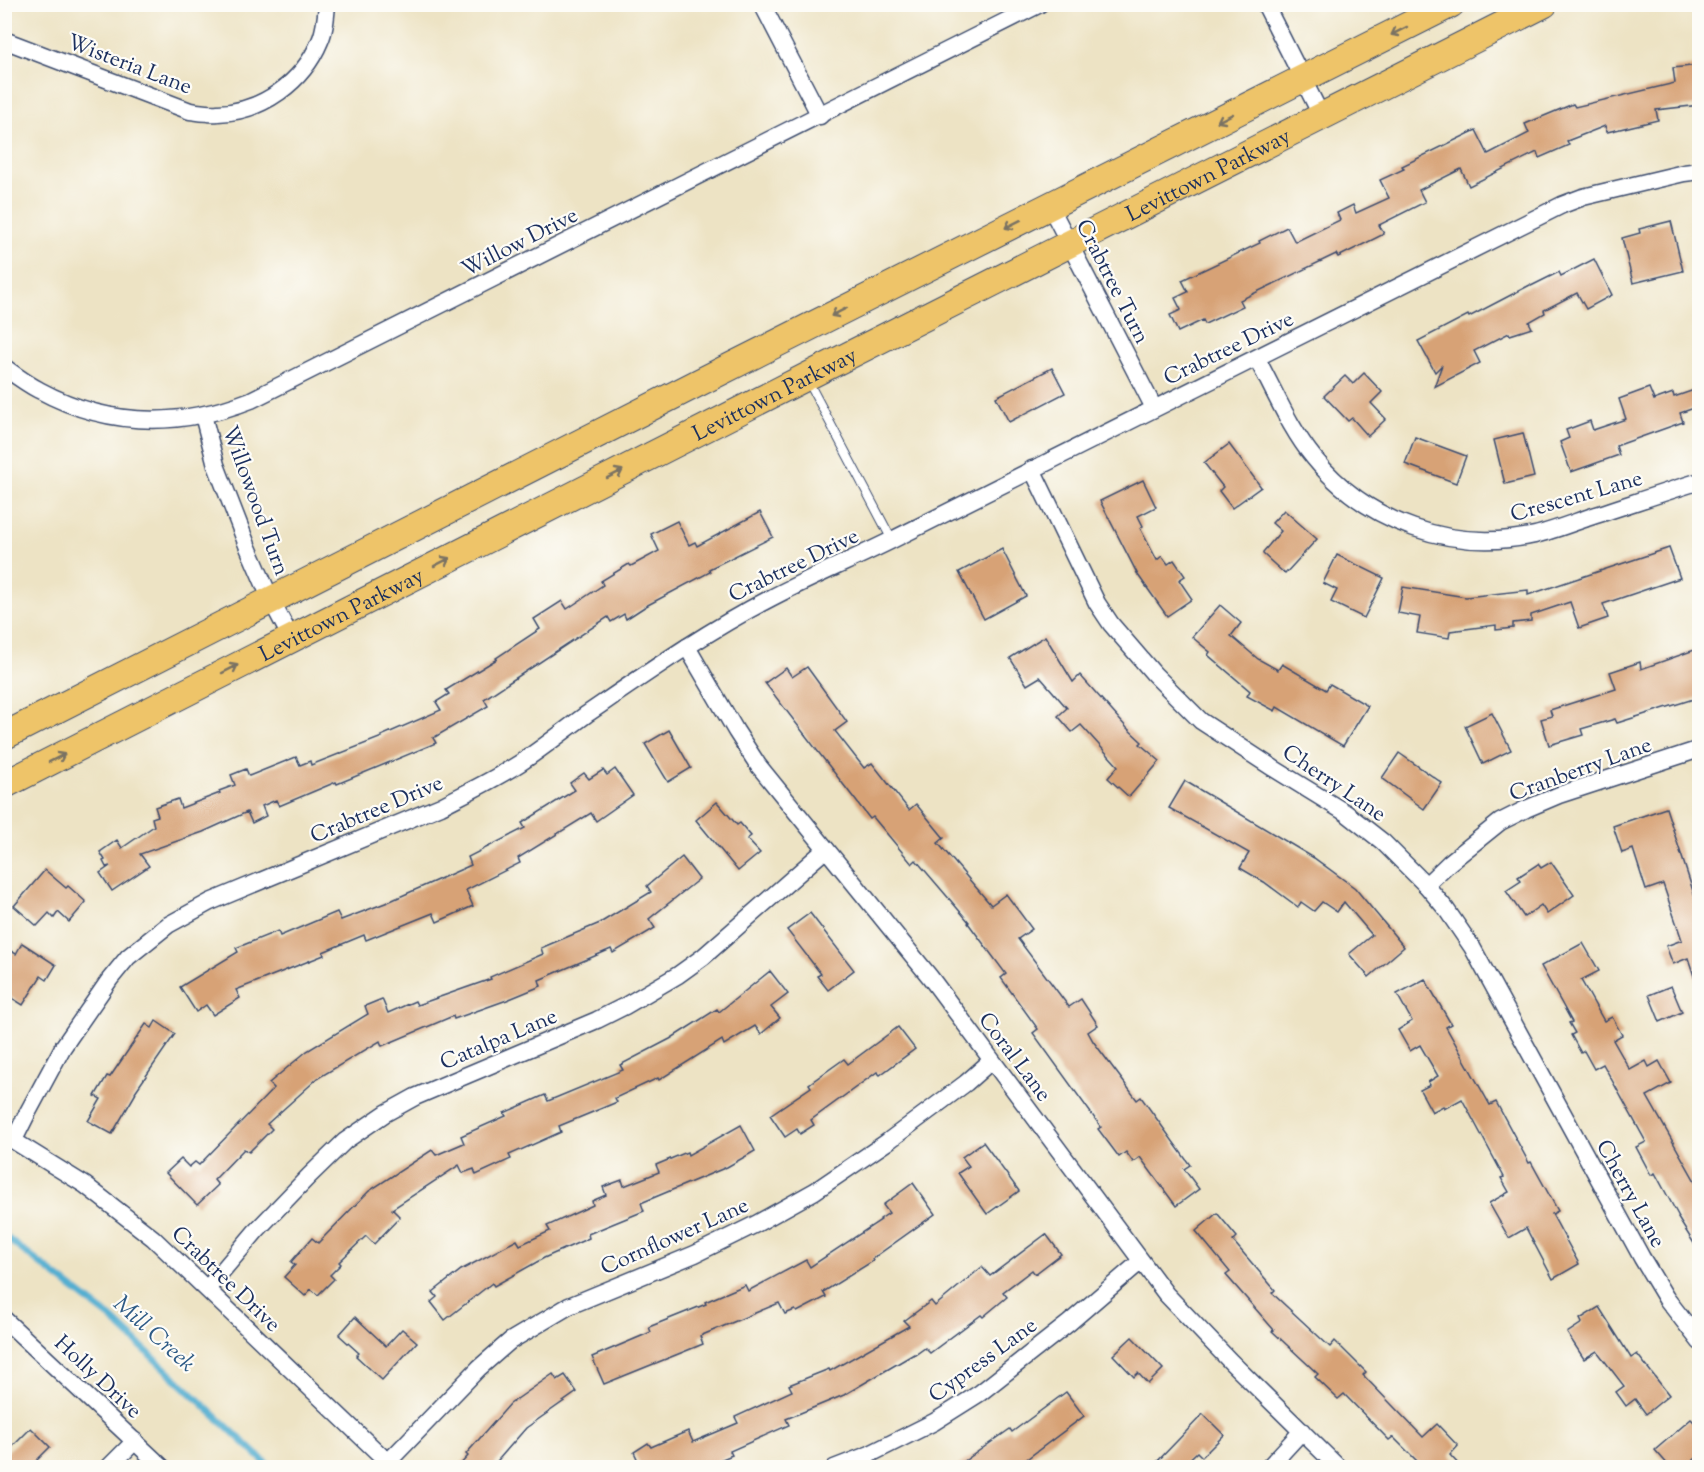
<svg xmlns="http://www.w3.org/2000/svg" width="1704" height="1472" font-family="'Sorts Mill Goudy',serif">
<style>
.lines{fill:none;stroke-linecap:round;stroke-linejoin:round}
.stream{stroke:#52aed0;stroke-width:7}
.building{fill:#d7a276}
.service-casing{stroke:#3a4a6d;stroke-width:10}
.minor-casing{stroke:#3a4a6d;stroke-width:19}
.primary-casing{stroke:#3a4a6d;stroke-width:29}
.service{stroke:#fff;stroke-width:8}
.minor{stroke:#fff;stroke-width:16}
.primary{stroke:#eec469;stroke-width:27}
.oneway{stroke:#7a7263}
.labels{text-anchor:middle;stroke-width:4.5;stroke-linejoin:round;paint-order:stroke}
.street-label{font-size:22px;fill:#1b2f5e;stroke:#fdfcf7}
.water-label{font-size:24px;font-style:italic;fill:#2e5b86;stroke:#fdfcf7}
</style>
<rect width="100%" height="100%" fill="#fdfcf7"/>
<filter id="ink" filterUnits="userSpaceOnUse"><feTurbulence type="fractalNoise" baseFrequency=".0167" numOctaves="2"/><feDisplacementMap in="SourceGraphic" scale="12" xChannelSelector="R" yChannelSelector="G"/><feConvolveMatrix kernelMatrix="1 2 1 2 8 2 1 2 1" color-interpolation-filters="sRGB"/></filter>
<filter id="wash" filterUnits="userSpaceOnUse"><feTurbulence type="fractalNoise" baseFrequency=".008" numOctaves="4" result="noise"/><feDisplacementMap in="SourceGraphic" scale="24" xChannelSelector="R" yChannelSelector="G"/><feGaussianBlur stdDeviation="1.35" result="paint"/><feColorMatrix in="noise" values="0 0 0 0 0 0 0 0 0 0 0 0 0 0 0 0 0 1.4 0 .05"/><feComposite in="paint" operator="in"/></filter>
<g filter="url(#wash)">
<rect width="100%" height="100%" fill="#ede3c4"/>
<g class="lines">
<polyline class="stream" points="4,1236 111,1318 271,1468"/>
</g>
<g id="blocks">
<g class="building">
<polygon points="1700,65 1700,105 1656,110 1658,120 1607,132 1605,126 1567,141 1569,145 1539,158 1537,152 1469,186 1461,169 1419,190 1425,202 1379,225 1384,234 1338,257 1336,254 1240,300 1243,306 1205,324 1203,320 1178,332 1170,315 1181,310 1175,298 1188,292 1182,280 1260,243 1259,241 1287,227 1295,242 1340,220 1337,213 1353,205 1356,213 1389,198 1380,180 1404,169 1402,166 1476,130 1488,154 1529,133 1525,124 1573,104 1575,107 1675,83 1673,68"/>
<polygon points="1671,221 1683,271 1633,283 1622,238 1640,233 1639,229"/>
<polygon points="1594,259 1612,295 1586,309 1577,293 1544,310 1545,313 1529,322 1532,328 1510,335 1509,333 1474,351 1480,363 1434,387 1442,365 1435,372 1418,341 1468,315 1469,317 1530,285 1531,286 1559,272 1561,276"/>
<polygon points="1052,368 1065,393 1009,422 996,397"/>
<polygon points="1364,373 1382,392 1371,403 1386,419 1368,436 1352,418 1348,421 1324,396 1345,376 1353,384"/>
<polygon points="1649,388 1654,400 1673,393 1674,397 1700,388 1700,406 1680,413 1683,422 1616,446 1619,455 1571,472 1560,442 1569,438 1566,430 1590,421 1593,430 1626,419 1619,399"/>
<polygon points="1523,433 1534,477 1505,484 1494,440"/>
<polygon points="1415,437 1466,456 1456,483 1405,464"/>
<polygon points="1229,444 1261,487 1232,508 1219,491 1223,487 1204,463"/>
<polygon points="1143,480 1156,507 1138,516 1143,526 1140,528 1157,560 1162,556 1168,564 1174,560 1185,576 1179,580 1192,599 1167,616 1138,575 1100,501"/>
<polygon points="1284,510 1317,539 1285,574 1263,554 1263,552 1281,531 1272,523"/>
<polygon points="760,512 773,537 709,569 710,572 646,606 626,619 624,614 611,622 608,617 484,699 488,706 433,738 436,743 337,784 336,782 279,806 276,800 262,806 266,816 252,823 247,812 203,832 140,854 149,866 112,891 100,873 110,866 106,867 103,861 105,860 100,852 117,840 122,848 154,826 152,818 158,816 155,807 178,799 181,808 220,793 219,791 235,785 231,775 246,769 249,776 296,757 300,765 310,761 311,765 382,737 381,736 441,710 436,702 449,694 446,690 497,659 496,658 540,629 534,619 562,601 567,609 603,585 601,581 629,564 631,566 659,551 651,534 677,521 689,545 695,542 697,546"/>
<polygon points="1669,548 1680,578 1603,604 1608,618 1579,628 1570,602 1531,615 1531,621 1513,623 1513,628 1496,630 1496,625 1450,631 1449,638 1417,633 1420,617 1398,613 1403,587 1466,597 1528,590 1528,595"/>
<polygon points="1002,549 1026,596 984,619 959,572"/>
<polygon points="1337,555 1384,578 1364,618 1331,602 1337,590 1323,583"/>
<polygon points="1220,605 1241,623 1231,636 1258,659 1278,670 1282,664 1326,690 1330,684 1368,706 1343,746 1277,707 1275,711 1247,696 1250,691 1208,655 1210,652 1192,637"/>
<polygon points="1045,636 1073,682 1080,675 1127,728 1142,742 1140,744 1160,761 1129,797 1108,778 1118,766 1081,725 1072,732 1058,716 1067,708 1040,677 1027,685 1010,658"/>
<polygon points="1700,648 1700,697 1617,723 1615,719 1581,729 1583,735 1549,745 1541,719 1552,716 1550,710 1616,689 1610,672 1640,662 1641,669"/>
<polygon points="807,667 847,722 835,731 864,768 872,763 909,810 916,804 944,838 938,843 991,905 1006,894 1032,929 1018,939 1069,1007 1081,999 1098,1025 1088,1032 1093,1041 1137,1100 1141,1097 1190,1165 1184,1169 1199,1189 1176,1206 1140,1157 1133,1162 1126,1152 1119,1157 1098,1129 1101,1127 1033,1033 1038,1029 1001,978 1006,974 968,923 969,922 916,860 912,864 873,817 870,819 765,683 786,668 792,677"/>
<polygon points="1492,713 1511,750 1483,764 1465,726"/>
<polygon points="669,730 691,768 668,782 645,744"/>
<polygon points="1399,753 1442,783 1424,809 1382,778"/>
<polygon points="615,769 633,795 596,821 591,813 518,858 520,863 466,890 473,906 437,922 433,913 366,940 364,935 323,952 324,955 236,990 240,998 213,1015 206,1005 196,1012 180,987 238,952 236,948 278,931 280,936 337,912 341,920 388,902 471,865 468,857 525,828 522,823 575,790 570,783 584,773 589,779 603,770 607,775"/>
<polygon points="1185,781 1314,858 1355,888 1404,947 1369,977 1349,954 1372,935 1344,902 1337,912 1322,902 1314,911 1301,902 1298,907 1264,882 1240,868 1249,853 1169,808"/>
<polygon points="717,802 737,825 740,823 751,836 747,839 760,853 738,871 696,820"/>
<polygon points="1666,808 1696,900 1700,899 1700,982 1696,982 1688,958 1673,964 1666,946 1682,940 1663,884 1646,890 1633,849 1622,853 1613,826"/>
<polygon points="682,857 699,879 649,919 655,928 613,953 611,949 539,980 541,986 507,1000 454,1019 453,1016 382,1046 380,1041 318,1078 267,1124 272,1129 249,1152 244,1149 214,1180 218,1185 197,1205 166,1173 181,1159 189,1167 195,1162 199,1165 274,1088 269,1083 307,1051 368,1014 365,1006 382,999 388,1013 415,1001 417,1005 491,979 490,977 543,954 541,948 600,923 651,892 647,886"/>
<polygon points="1551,862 1574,895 1547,914 1541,905 1524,917 1506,891 1521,881 1518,877 1538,864 1541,868"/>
<polygon points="45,870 66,888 68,886 86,902 69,922 58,912 54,918 49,913 37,926 14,906"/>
<polygon points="810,913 854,970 828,990 817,976 821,974 787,930"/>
<polygon points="22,943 56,965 47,980 41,976 23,1005 4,993 4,947 16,954"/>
<polygon points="1583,943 1599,971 1581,980 1604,1021 1612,1017 1622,1035 1613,1040 1630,1070 1646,1061 1649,1067 1659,1061 1671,1083 1647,1096 1700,1190 1700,1253 1678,1218 1679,1217 1655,1173 1651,1175 1636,1147 1646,1142 1603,1064 1594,1069 1584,1051 1581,1053 1571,1035 1575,1033 1569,1023 1572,1022 1541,966"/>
<polygon points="770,971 788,994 771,1007 780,1018 761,1034 755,1026 724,1045 722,1040 659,1080 658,1078 615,1098 617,1102 559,1126 561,1132 509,1155 511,1159 476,1175 474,1169 463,1173 459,1165 392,1209 400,1217 374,1244 366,1236 339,1262 341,1264 330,1275 334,1279 318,1295 311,1289 305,1296 284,1277 295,1265 291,1262 312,1238 318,1243 369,1191 432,1150 436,1155 464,1143 461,1136 506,1116 504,1113 545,1095 548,1101 623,1070 620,1065 670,1039 717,1009 719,1012"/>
<polygon points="1425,979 1451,1024 1446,1027 1490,1105 1496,1102 1529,1163 1531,1162 1558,1211 1552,1214 1579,1264 1553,1279 1526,1228 1509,1238 1489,1203 1509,1192 1501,1178 1504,1177 1462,1099 1444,1109 1443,1106 1432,1112 1420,1090 1430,1085 1428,1082 1438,1076 1420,1045 1410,1051 1398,1030 1412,1021 1397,994"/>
<polygon points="1671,986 1682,1012 1660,1022 1649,995"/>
<polygon points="156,1021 175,1034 135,1092 136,1093 112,1134 88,1121 101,1099 95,1096 107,1076 110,1077 146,1024 152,1028"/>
<polygon points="898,1027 915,1049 880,1075 877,1072 811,1120 814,1125 800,1134 797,1129 785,1137 770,1115 811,1087 809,1084 844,1059 848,1064"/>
<polygon points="741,1125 755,1151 727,1167 641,1203 644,1211 588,1234 589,1238 544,1258 494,1286 492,1283 445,1320 431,1302 437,1297 433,1292 461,1270 517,1240 520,1245 550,1231 547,1226 593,1205 592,1201 606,1195 603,1187 622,1180 624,1186 659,1172 656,1165 687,1152 688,1155"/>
<polygon points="983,1142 1019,1191 987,1214 958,1173 969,1166 962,1157"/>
<polygon points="913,1183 935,1214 872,1259 873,1261 823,1292 826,1297 797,1312 795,1310 785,1314 779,1303 700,1336 703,1344 604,1384 592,1357 651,1332 649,1327 706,1304 705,1302 745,1285 748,1291 806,1260 810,1267 881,1220 880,1219 889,1213 883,1205"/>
<polygon points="1217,1213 1237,1237 1233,1241 1275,1290 1272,1293 1330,1347 1335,1341 1366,1372 1363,1375 1423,1437 1437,1424 1458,1446 1450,1455 1461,1467 1423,1467 1393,1437 1389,1440 1344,1394 1338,1399 1315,1377 1318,1374 1272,1331 1274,1330 1226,1275 1230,1272 1196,1231"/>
<polygon points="1046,1234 1061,1254 1035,1274 1032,1270 1003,1292 1007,1297 983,1317 981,1315 930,1353 925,1348 915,1355 914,1354 844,1395 786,1419 789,1425 730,1451 732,1455 703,1467 641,1467 634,1452 648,1443 651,1447 688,1431 693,1442 738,1423 735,1417 792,1391 789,1385 829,1369 830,1371 909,1326 904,1321 931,1301 935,1306 982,1267 990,1276"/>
<polygon points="1599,1307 1631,1358 1637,1354 1669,1395 1646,1414 1635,1399 1626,1406 1616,1392 1624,1386 1597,1351 1584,1359 1567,1333 1582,1323 1580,1319"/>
<polygon points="355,1317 386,1346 402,1329 417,1342 382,1380 356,1356 359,1353 339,1335"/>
<polygon points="1132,1337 1163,1369 1148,1384 1138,1373 1134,1377 1113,1355"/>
<polygon points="553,1374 557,1380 565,1375 577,1392 526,1428 492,1467 458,1467 468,1456 466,1454 510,1404"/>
<polygon points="1066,1392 1084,1416 1016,1467 956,1467 1010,1429 1012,1432"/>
<polygon points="1203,1414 1224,1435 1202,1457 1197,1452 1181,1467 1152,1467"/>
<polygon points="1691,1419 1700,1428 1700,1455 1685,1467 1670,1467 1655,1450"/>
<polygon points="31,1428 50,1447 30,1467 4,1467 4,1455"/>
</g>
</g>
</g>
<g filter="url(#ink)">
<use href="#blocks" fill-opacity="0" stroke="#3a4a6d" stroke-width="1.5"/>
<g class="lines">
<defs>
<polyline id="service" points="808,381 892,540"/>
<g id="minor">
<polyline points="762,4 820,116"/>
<polyline points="1265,4 1322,117"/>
<path d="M4,40L190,111C199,112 209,114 218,113C262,112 303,82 320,41C325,30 326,17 327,4"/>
<polyline points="1050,206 1154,408"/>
<path d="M1257,359C1275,392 1290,429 1314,458C1367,523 1452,553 1535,535C1552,531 1570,524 1587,518C1624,506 1662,493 1700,481"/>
<path d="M4,367C15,375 27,384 39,390C107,427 179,428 251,400L1040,4"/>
<polyline points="203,415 216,465 247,545 271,600 291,638"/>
<polyline points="1032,469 1097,603 1111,624 1154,674 1201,721 1273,768 1346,813 1383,842 1426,885 1446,909 1472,947 1642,1258 1666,1298 1700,1342"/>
<polyline points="687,647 736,731 758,765 930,977 1166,1294 1231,1362 1339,1468"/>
<polyline points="1426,885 1449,863 1500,822 1526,809 1559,795 1700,749"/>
<polyline points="6,1136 85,1185 153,1238 394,1468"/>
<path d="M14,1140L28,1112L63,1047L110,979L128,957L168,925L210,902L441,806C468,792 495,779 520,763C543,748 565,730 587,714C647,673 707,631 771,598C811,577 852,560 892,540C1115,428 1339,318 1562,205L1583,197L1684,173L1700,171"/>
<polyline points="207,1289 256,1231 309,1176 345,1141 386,1113 415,1097 597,1020 625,1006 678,975 703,957 826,849"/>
<polyline points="4,1319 163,1468"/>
<polyline points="388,1462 479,1368 510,1341 569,1306 695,1254 756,1224 815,1191 887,1142 966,1083 991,1061"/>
<polyline points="108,1468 135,1441"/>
<polyline points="834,1468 870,1454 934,1422 980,1393 1069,1323 1141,1261"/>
<polyline points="1268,1468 1302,1431"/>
</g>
<g id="primary">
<polyline points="4,736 700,382 1451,4"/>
<path id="s1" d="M4,785L806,377L1544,4"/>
</g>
</defs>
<use href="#service" class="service-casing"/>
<use href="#minor" class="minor-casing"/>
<use href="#primary" class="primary-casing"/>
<use href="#service" class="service"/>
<use href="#minor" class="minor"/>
<use href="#primary" class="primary"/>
</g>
<defs><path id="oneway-shaft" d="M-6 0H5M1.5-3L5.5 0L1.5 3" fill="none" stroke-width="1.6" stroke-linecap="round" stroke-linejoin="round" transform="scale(1.5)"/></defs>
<g class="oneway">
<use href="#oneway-shaft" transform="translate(1399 31) rotate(153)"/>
<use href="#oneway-shaft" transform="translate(1225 118) rotate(153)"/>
<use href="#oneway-shaft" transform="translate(1013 224) rotate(153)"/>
<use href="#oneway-shaft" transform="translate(839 312) rotate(153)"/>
<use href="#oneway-shaft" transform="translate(615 474) rotate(-27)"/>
<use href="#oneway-shaft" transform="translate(442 562) rotate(-27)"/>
<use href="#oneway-shaft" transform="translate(230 669) rotate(-27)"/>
<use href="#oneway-shaft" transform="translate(57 758) rotate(-27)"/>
</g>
</g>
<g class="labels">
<g class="street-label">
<text transform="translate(130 63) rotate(21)" y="8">Wisteria Lane</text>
<text dy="8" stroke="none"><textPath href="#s1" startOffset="1350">Levittown Parkway</textPath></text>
<text transform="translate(519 241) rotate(-27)" y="8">Willow Drive</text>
<text transform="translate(1114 281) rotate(63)" y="8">Crabtree Turn</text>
<text transform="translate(1228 347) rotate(-26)" y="8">Crabtree Drive</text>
<text dy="8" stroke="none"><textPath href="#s1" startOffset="864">Levittown Parkway</textPath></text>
<text transform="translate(1576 495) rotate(-16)" y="8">Crescent Lane</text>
<text transform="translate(257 500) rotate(70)" y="8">Willowood Turn</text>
<text transform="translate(793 564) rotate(-26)" y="8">Crabtree Drive</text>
<text dy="8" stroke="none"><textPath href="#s1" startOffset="378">Levittown Parkway</textPath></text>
<text transform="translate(1580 768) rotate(-20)" y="8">Cranberry Lane</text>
<text transform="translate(1335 782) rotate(34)" y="8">Cherry Lane</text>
<text transform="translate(376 808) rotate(-23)" y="8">Crabtree Drive</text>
<text transform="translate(498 1038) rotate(-23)" y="8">Catalpa Lane</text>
<text transform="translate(1016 1056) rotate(53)" y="8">Coral Lane</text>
<text transform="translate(1632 1193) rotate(61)" y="8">Cherry Lane</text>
<text transform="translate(674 1235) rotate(-24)" y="8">Cornflower Lane</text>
<text transform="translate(227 1278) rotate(44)" y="8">Crabtree Drive</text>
<text transform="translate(982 1359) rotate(-36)" y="8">Cypress Lane</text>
<text transform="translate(99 1376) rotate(43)" y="8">Holly Drive</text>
</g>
<g class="water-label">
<text transform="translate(155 1333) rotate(42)" y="8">Mill Creek</text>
</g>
</g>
<rect width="1704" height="1472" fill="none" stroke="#fdfcf7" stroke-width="24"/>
</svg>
